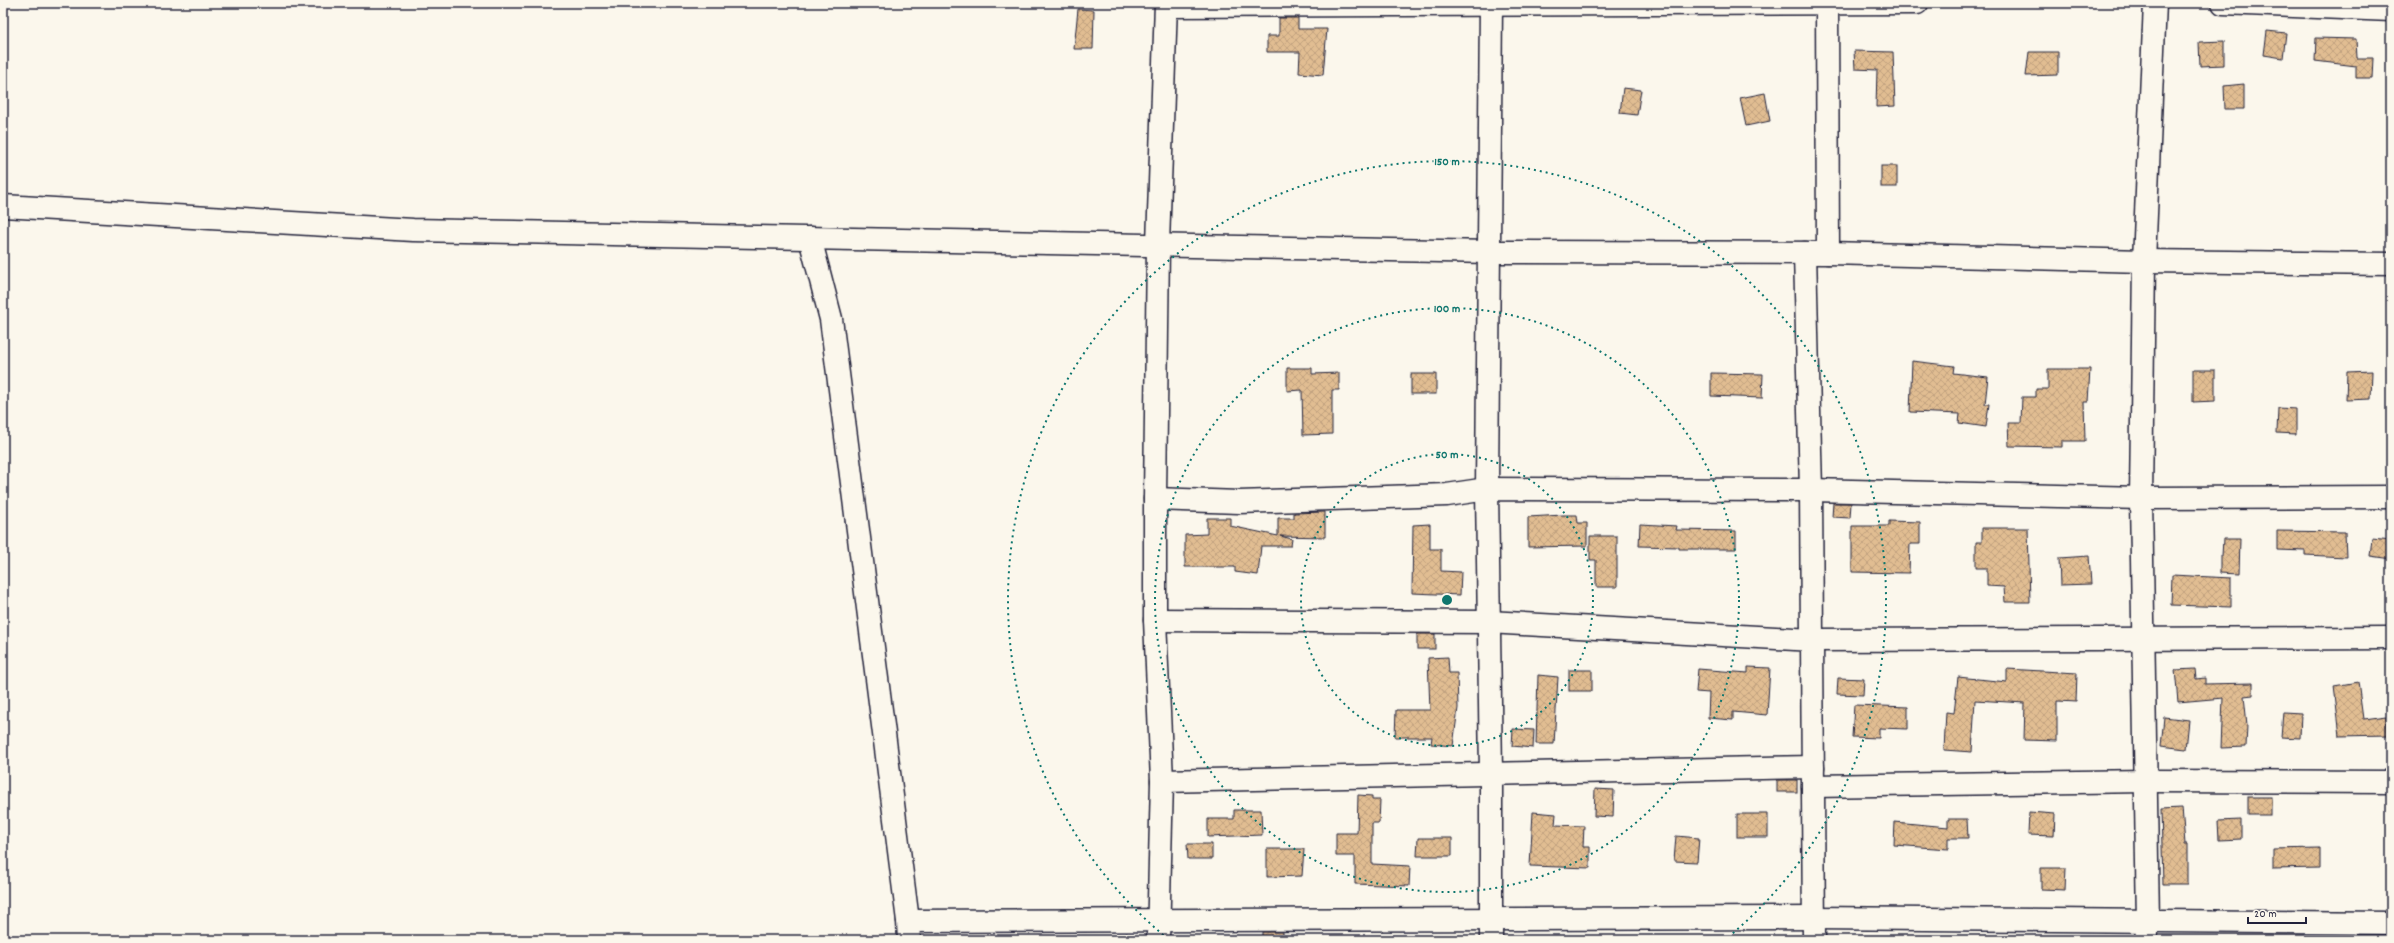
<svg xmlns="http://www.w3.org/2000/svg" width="2394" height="943" font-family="Dekko,sans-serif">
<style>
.building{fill:url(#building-cross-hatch);stroke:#22223b}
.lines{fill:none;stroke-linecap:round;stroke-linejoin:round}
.minor-casing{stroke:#22223b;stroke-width:25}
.tertiary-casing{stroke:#22223b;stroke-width:25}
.minor{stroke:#fbf7ec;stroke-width:22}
.tertiary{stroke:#fbf7ec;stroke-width:22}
.ring{fill:none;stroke:#0f766e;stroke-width:2;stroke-dasharray:2 4}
.centre{fill:#0f766e;stroke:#fbf7ec;stroke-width:2}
.ring-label{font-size:12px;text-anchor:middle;font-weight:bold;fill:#0f766e;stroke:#fbf7ec;stroke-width:3;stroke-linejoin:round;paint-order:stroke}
</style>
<defs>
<pattern id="building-cross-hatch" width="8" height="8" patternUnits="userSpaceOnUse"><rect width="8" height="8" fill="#e1bd92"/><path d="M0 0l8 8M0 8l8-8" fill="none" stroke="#c1a27f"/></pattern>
</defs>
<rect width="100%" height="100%" fill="#fbf7ec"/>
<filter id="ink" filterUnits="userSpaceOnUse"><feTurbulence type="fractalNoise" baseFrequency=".025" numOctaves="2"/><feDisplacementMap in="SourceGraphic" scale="8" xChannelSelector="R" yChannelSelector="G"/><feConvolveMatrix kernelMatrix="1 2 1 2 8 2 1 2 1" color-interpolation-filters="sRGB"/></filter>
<g filter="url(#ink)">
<g class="building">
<polygon points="1078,9 1094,10 1093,49 1074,49"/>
<polygon points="1279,18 1298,18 1298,29 1327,29 1323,75 1299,73 1300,52 1267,52 1267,36 1279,36"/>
<polygon points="2267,31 2286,33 2283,58 2264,55"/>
<polygon points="2316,38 2356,39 2357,58 2373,58 2372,78 2356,78 2356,66 2315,61"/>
<polygon points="2224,41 2224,65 2200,66 2199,42"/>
<polygon points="1854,51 1893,52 1895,106 1876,107 1877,70 1855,69"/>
<polygon points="2029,52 2058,52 2058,75 2026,76"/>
<polygon points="2244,84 2244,109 2225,109 2224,86"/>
<polygon points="1623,88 1641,90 1637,115 1620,113"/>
<polygon points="1765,93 1770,121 1746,126 1740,98"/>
<rect x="1881" y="166" width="16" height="21"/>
<polygon points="1912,361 1954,366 1953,373 1988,377 1985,404 1989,404 1986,427 1959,423 1960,414 1910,412"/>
<polygon points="1287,368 1312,368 1312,374 1339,373 1339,390 1332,390 1332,434 1303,435 1302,390 1287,391"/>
<polygon points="2048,369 2090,369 2088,402 2084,402 2085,441 2062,441 2062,447 2009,446 2008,423 2021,423 2022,397 2036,397 2036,389 2048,389"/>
<polygon points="2193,370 2215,370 2215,401 2193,402"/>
<polygon points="2372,371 2371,399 2346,400 2347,372"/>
<polygon points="1711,373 1763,374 1762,398 1711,396"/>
<rect x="1411" y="374" width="25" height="20"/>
<polygon points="2278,408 2296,409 2296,434 2277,433"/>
<polygon points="1833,503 1851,503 1850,518 1832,517"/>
<polygon points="1325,512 1325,537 1280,536 1292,539 1291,546 1261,546 1258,575 1235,572 1235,567 1185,567 1185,535 1207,534 1207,518 1230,518 1230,526 1278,536 1278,518 1294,518 1294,513"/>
<polygon points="1563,515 1577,515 1578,523 1587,523 1587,546 1528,547 1528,517"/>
<polygon points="1889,521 1920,522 1920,544 1910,544 1909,573 1852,572 1852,526 1889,526"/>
<polygon points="1430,524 1430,549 1441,549 1441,571 1461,572 1460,595 1412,593 1413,525"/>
<polygon points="1640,524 1677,526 1676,530 1736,531 1736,549 1679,549 1679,547 1639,546"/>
<polygon points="1982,528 2028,528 2030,602 2005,602 2004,587 1987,586 1987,568 1976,568 1976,542 1982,542"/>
<polygon points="2277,531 2345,532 2346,557 2305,555 2305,551 2277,550"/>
<polygon points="1590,536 1617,536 1617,587 1596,587 1596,560 1590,560"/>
<polygon points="2372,538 2391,540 2391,559 2370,556"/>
<polygon points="2223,539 2240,539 2239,574 2220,573 2220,556 2222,556"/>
<polygon points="2089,556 2091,584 2060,585 2059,558"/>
<polygon points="2172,575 2231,578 2231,607 2171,605"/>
<rect x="1417" y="634" width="18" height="15"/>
<polygon points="1448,657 1449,673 1457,673 1458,708 1453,746 1431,744 1432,737 1395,737 1396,710 1430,710 1428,658"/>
<polygon points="1748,667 1770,668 1767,715 1733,712 1733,720 1708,718 1709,693 1696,692 1698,669 1748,673"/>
<polygon points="2007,669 2077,673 2076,702 2057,701 2057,741 2024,740 2025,703 1975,700 1972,752 1944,750 1946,712 1954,713 1958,677 2007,682"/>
<polygon points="2195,669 2196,679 2205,678 2205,684 2253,683 2253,695 2244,696 2247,725 2246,747 2221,748 2223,698 2178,702 2175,670"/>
<rect x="1569" y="670" width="23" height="21"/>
<polygon points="1538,675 1558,677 1554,744 1536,744"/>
<polygon points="1838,678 1864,679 1863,695 1837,694"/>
<polygon points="2358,682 2363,719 2386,716 2388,735 2340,736 2334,686"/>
<polygon points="1854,705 1908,707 1908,729 1879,728 1879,738 1852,737"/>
<polygon points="2283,712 2301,713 2300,738 2281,737"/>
<polygon points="2164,717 2189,720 2186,749 2161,746"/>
<polygon points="1513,729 1534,730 1533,748 1512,746"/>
<rect x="1777" y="780" width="20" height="12"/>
<polygon points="1595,789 1614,790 1613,817 1594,816"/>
<polygon points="1358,795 1372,796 1372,800 1380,800 1379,823 1372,823 1372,864 1410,866 1409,886 1355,884 1355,856 1336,856 1336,833 1357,833"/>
<rect x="2248" y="797" width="23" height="18"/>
<polygon points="2182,808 2185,844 2188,844 2188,884 2163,884 2161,809"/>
<polygon points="1234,810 1261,810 1262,835 1208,837 1208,819 1234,819"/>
<polygon points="1533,812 1556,814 1555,825 1584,826 1583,847 1590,847 1590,868 1530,866"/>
<polygon points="2029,812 2055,814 2054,836 2028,835"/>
<rect x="1737" y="814" width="31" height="23"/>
<polygon points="1948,819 1967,819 1968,838 1948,838 1948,849 1894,845 1895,822 1948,827"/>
<polygon points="2241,820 2241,839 2219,840 2218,821"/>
<polygon points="1676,836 1699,838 1697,862 1674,861"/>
<polygon points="1418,838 1452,838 1452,856 1417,856"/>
<polygon points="1187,844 1212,844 1212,859 1188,859"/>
<polygon points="2320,848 2320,868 2273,869 2273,849"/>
<polygon points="1267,849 1304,849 1302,876 1267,877"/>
<polygon points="2041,868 2066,868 2065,890 2041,889"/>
<rect x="1262" y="932" width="21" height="8"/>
</g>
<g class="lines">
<defs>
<g id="minor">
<polyline points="1827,3 1828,253"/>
<polyline points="2223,3 2391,10"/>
<polyline points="1166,6 1917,3"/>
<polyline points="810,238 831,319 908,921 1814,918 2391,923"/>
<polyline points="1805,253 1811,490 1814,940"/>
<polyline points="1155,499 1239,502 1447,495 1487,489 1811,490 2141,498 2391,497"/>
<polyline points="1155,620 1488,622 1812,640 2391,638"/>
<polyline points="1162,781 1813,767"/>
<polyline points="1813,786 2146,781 2391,782"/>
<polyline points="908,921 909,940"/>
<polyline points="1158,940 1162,781 1155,620 1155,499 1158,244 1166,3"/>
<polyline points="1491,940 1491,774 1487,489 1491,3"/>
<polyline points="2146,940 2148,922 2141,498 2144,261 2155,3"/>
</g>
<polyline id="tertiary" points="3,206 413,230 1490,252 1828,253 2144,261 2391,264"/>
</defs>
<use href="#minor" class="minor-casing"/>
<use href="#tertiary" class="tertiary-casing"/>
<use href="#minor" class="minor"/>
<use href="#tertiary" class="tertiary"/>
</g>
</g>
<g class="ring">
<circle cx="1447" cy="600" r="146"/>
<circle cx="1447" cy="600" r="292"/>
<path d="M1168 939A439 439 0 1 1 1726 939"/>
</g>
<circle cx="1447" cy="600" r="6" class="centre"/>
<g class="ring-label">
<text x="1447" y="165">150 m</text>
<text x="1447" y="312">100 m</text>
<text x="1447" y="458">50 m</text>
</g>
<rect width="2394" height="943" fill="none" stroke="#fbf7ec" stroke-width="16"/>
<rect x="8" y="8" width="2378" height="927" fill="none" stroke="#22223b" stroke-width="1.5" filter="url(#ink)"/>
<path d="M2248 917v6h58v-6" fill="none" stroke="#22223b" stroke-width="2"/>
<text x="2254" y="917" font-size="12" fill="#22223b" stroke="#fbf7ec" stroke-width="3" paint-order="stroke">20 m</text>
</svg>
